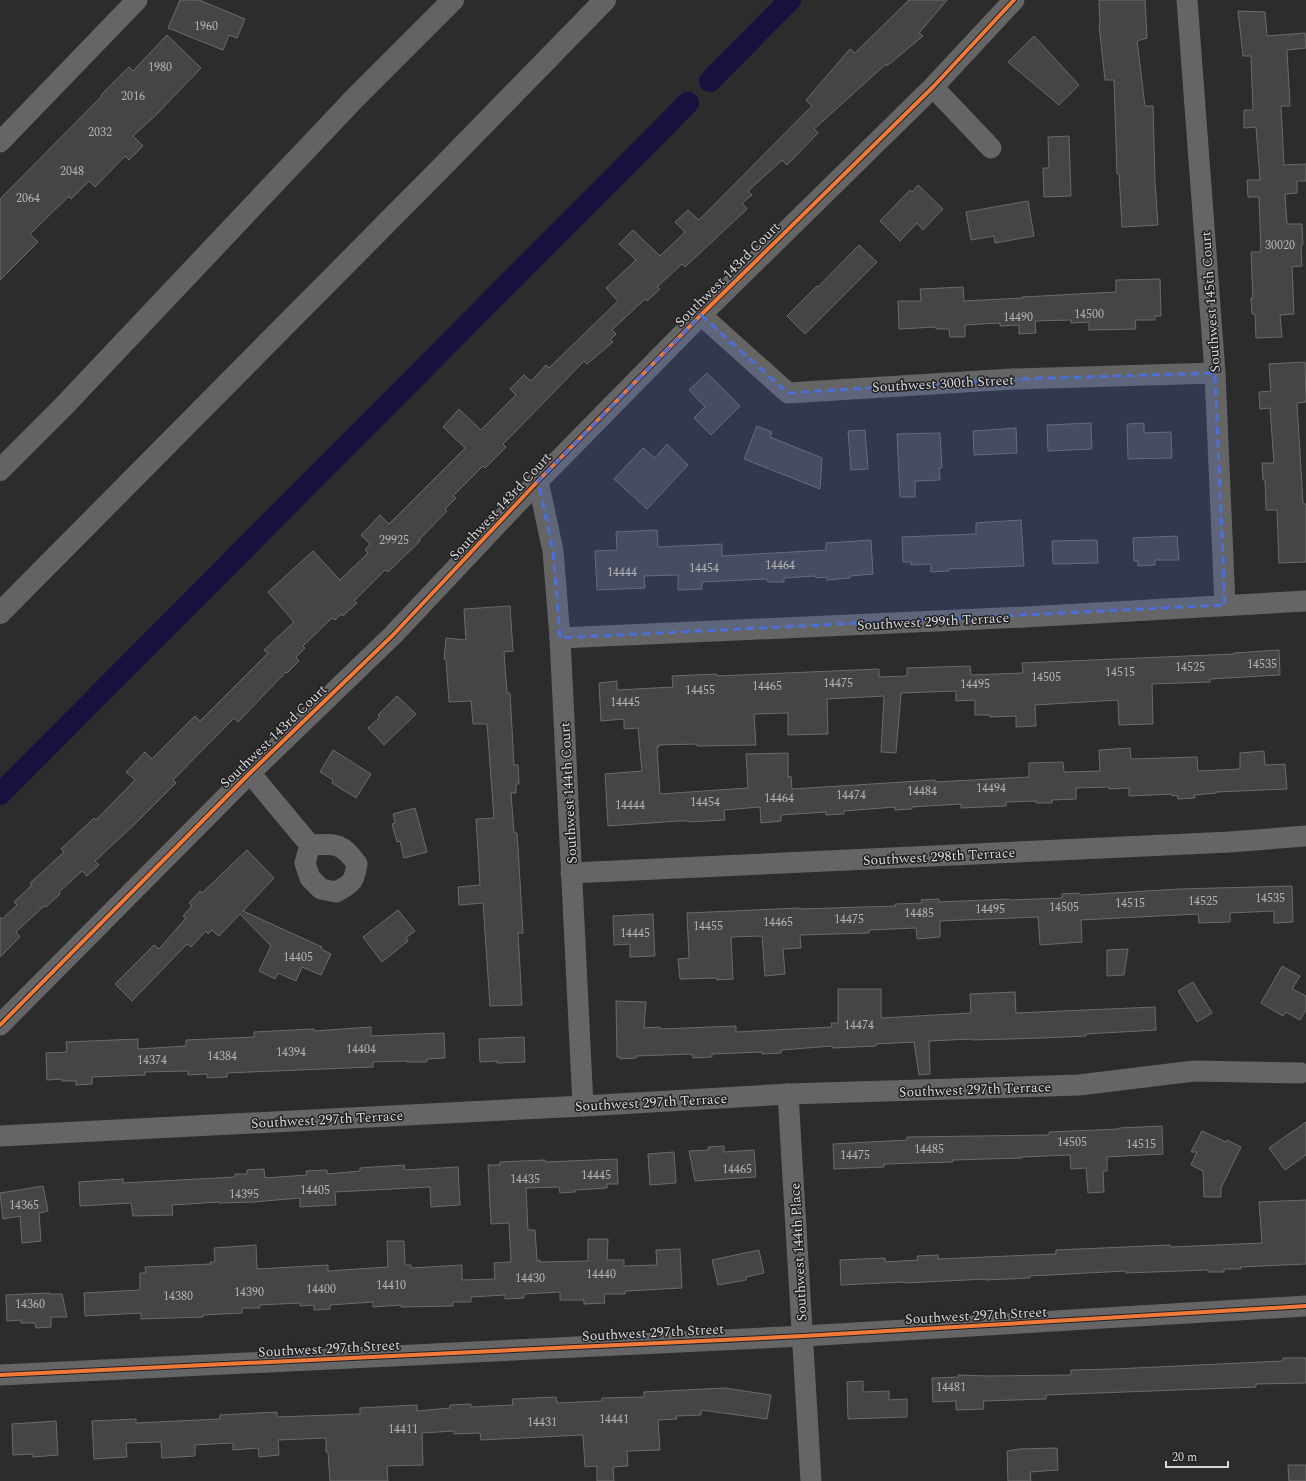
<svg xmlns="http://www.w3.org/2000/svg" width="1306" height="1481" font-family="Spectral,serif">
<style>
.lines{fill:none;stroke-linecap:round;stroke-linejoin:round}
.canal{stroke:#19103f;stroke-width:22}
.building{fill:#454546;stroke:#6b6b6c}
.street{stroke:#656566;stroke-width:21}
.highway{stroke:#636364;stroke-width:22}
.cycleway-casing{stroke:#212124;stroke-width:6}
.cycleway{stroke:#f17a3a;stroke-width:4}
.marked{fill:#4c70d8;fill-opacity:0.2;stroke:#4c70d8;stroke-width:3;stroke-dasharray:8 5;stroke-linejoin:round}
.labels{text-anchor:middle;stroke-width:3;stroke-linejoin:round;paint-order:stroke}
.number-label{font-size:12px;fill:#b3b3b5}
.street-label{font-size:14px;fill:#d8d8da;stroke:#212124}
</style>
<rect width="100%" height="100%" fill="#2c2c2d"/>
<g class="lines">
<g class="canal">
<polyline points="710,81 790,0"/>
<polyline points="0,794 688,103"/>
</g>
</g>
<g class="building">
<polygon points="180,0 199,0 245,19 237,38 229,35 223,50 168,28"/>
<polygon points="909,0 947,0 919,33 923,36 887,66 886,64 814,129 818,133 787,165 782,160 748,191 752,195 742,203 747,209 685,267 682,264 657,287 660,289 647,301 645,299 612,330 616,334 610,340 613,342 587,364 584,361 513,434 503,444 506,447 485,468 483,466 453,496 456,498 445,509 447,511 419,540 420,541 388,572 385,570 354,601 357,603 343,616 341,614 335,620 332,618 303,646 305,648 296,657 299,661 287,673 286,672 238,722 234,718 173,780 176,783 135,824 95,861 99,865 87,876 82,871 59,892 60,894 46,907 44,906 16,932 20,937 0,957 0,917 2,919 17,905 14,902 32,885 30,883 64,852 61,849 94,818 96,820 135,780 126,772 145,752 152,759 195,716 200,721 268,653 264,650 294,622 268,592 313,551 340,580 368,553 365,550 370,544 361,535 380,515 389,524 465,448 443,427 459,409 481,430 516,395 510,389 524,375 531,381 546,365 549,368 618,301 606,288 636,260 619,244 633,230 660,256 685,232 675,222 688,210 699,220 812,106 806,100 850,49 855,53"/>
<polygon points="1099,0 1145,0 1147,38 1137,41 1145,106 1153,106 1155,183 1158,225 1122,227 1119,174 1117,174 1114,80 1105,80 1099,25 1100,25"/>
<polygon points="1238,11 1265,12 1267,36 1305,33 1306,48 1287,50 1290,106 1281,106 1284,165 1306,164 1306,181 1297,181 1297,193 1285,194 1287,224 1302,224 1303,245 1301,246 1302,266 1292,267 1294,314 1280,315 1282,337 1256,338 1255,314 1252,314 1251,298 1253,298 1251,252 1261,252 1259,197 1248,197 1247,180 1260,180 1256,127 1244,128 1244,110 1253,110 1251,56 1243,56"/>
<polygon points="167,35 201,68 156,115 133,136 143,146 129,160 125,156 95,187 89,181 71,199 69,196 30,234 38,242 0,280 0,199 102,96 101,95 129,67 133,71"/>
<polygon points="1034,36 1079,85 1059,105 1008,62"/>
<polygon points="1069,136 1071,196 1044,197 1043,168 1049,168 1048,137"/>
<polygon points="918,185 943,209 923,230 917,223 900,241 880,221 910,190 912,192"/>
<polygon points="1028,201 1034,236 995,243 994,236 971,240 966,212"/>
<polygon points="859,245 877,262 805,334 787,316 817,286 818,287"/>
<polygon points="1160,279 1161,316 1155,316 1155,320 1135,320 1136,329 1089,330 1089,322 1071,323 1071,320 1035,321 1036,333 1019,334 1019,325 1000,326 1000,323 965,325 965,337 950,337 949,329 936,329 936,327 899,329 898,301 921,301 920,289 963,287 964,301 1023,298 1022,297 1116,292 1116,280"/>
<polygon points="1305,362 1306,402 1297,403 1303,504 1306,504 1306,562 1279,563 1277,510 1266,510 1265,480 1263,480 1262,463 1274,463 1270,408 1260,409 1259,392 1271,391 1269,364"/>
<polygon points="707,373 740,406 711,435 694,418 705,407 689,390"/>
<polygon points="1091,423 1092,449 1048,451 1047,425"/>
<polygon points="1144,423 1144,433 1171,432 1172,458 1128,459 1127,424"/>
<polygon points="757,426 772,432 770,437 822,458 820,489 744,459"/>
<polygon points="1016,428 1017,453 974,455 973,431"/>
<polygon points="865,430 868,469 851,470 848,431"/>
<polygon points="940,433 942,468 939,468 940,480 915,481 915,497 900,497 897,434"/>
<polygon points="667,444 688,465 647,509 614,479 643,448 655,458"/>
<polygon points="1021,520 1024,566 949,569 949,571 931,572 931,564 911,565 911,562 903,562 902,537 976,534 976,523"/>
<polygon points="657,530 658,547 722,544 722,556 826,550 826,543 871,540 873,574 850,576 850,578 827,580 827,577 816,578 815,576 784,578 784,582 768,582 767,579 702,582 702,589 678,590 678,575 644,576 645,588 597,590 595,551 617,550 616,532"/>
<polygon points="1177,536 1179,560 1155,560 1155,565 1138,566 1138,561 1134,561 1133,538"/>
<polygon points="1097,540 1098,563 1053,564 1052,541"/>
<polygon points="510,606 513,651 504,652 507,693 510,693 514,765 518,765 519,784 516,784 516,793 511,793 514,833 517,833 518,847 523,933 518,933 522,1005 490,1006 483,903 459,905 458,887 480,885 476,819 494,818 487,724 473,724 471,701 449,702 446,659 444,659 446,638 466,640 464,609"/>
<polygon points="1279,650 1280,675 1210,679 1210,682 1152,684 1153,724 1119,725 1118,700 1035,705 1036,726 1016,727 1016,716 990,717 990,715 975,715 975,700 956,701 956,691 901,693 896,753 881,752 884,696 827,699 828,734 788,735 788,713 754,714 756,745 697,746 697,744 658,745 659,747 657,747 660,794 748,788 746,754 788,753 788,777 791,776 792,789 935,780 935,782 1029,777 1029,763 1063,762 1064,772 1100,771 1099,750 1130,748 1131,759 1197,757 1198,771 1240,769 1240,753 1264,751 1265,765 1285,764 1287,789 1216,792 1216,793 1194,795 1195,798 1178,799 1177,795 1172,796 1172,794 1129,796 1129,788 1109,789 1109,787 1076,788 1076,799 1052,800 1052,803 1036,803 1036,801 1006,802 1006,806 961,808 961,804 912,807 912,809 895,810 895,807 844,811 844,814 826,815 826,812 781,815 781,821 761,823 760,807 724,810 725,820 689,822 689,821 678,821 608,826 605,774 642,771 638,728 624,729 624,719 601,721 599,683 617,681 617,690 673,687 672,676 717,674 717,676 879,669 879,677 907,676 907,668 970,666 971,675 1023,673 1022,663 1234,654 1234,653"/>
<polygon points="397,696 416,714 384,745 368,728 380,717 378,715"/>
<polygon points="333,750 371,774 356,798 332,783 333,780 320,772"/>
<polygon points="415,808 427,852 404,858 400,841 397,842 392,824 395,823 393,814"/>
<polygon points="247,850 274,878 243,911 322,947 321,949 331,954 321,975 302,967 296,981 278,973 275,979 259,971 271,946 240,914 219,936 212,930 208,934 206,931 191,947 187,944 132,1001 115,984 154,945 159,949 186,918 183,916 192,906 189,903 200,891 202,893"/>
<polygon points="1292,886 1293,922 1274,923 1274,911 1230,913 1230,922 1199,923 1198,914 1081,920 1082,942 1040,945 1038,917 940,921 940,937 917,939 916,928 869,930 869,933 800,935 801,948 783,949 785,974 765,976 762,936 731,937 733,979 717,980 717,978 680,979 678,959 689,958 687,913 799,908 799,909 896,906 895,904 922,903 921,900 939,899 939,902 1009,899 1010,900 1062,898 1062,894 1079,893 1080,895 1179,889"/>
<polygon points="398,910 415,931 406,938 408,941 382,962 363,937"/>
<polygon points="653,914 655,956 630,957 630,944 614,945 613,916"/>
<polygon points="1128,949 1124,975 1107,976 1107,950"/>
<polygon points="1282,966 1300,976 1292,989 1306,996 1306,1010 1300,1020 1286,1012 1283,1016 1261,1003"/>
<polygon points="1193,982 1212,1013 1197,1022 1178,991"/>
<polygon points="838,989 881,989 881,1018 971,1013 970,994 1015,992 1016,1013 1155,1007 1156,1030 1086,1034 1086,1036 1042,1038 973,1040 972,1039 929,1041 930,1074 919,1075 914,1042 876,1044 876,1046 833,1048 832,1046 781,1050 781,1053 762,1054 762,1052 712,1054 712,1057 693,1058 693,1055 690,1054 636,1056 636,1058 620,1059 620,1057 617,1057 616,1001 646,1002 644,1028 660,1027 660,1029 736,1026 736,1032 832,1027 831,1023 838,1023"/>
<polygon points="371,1027 371,1036 444,1033 445,1058 427,1059 427,1062 407,1062 407,1061 373,1062 373,1067 250,1072 227,1073 227,1077 207,1078 207,1074 188,1075 188,1071 145,1072 145,1075 92,1077 92,1084 76,1085 76,1081 62,1081 62,1079 47,1080 46,1053 67,1052 66,1042 138,1039 138,1049 186,1046 186,1040 254,1037 254,1032 314,1029 314,1031"/>
<polygon points="524,1037 525,1062 497,1063 497,1061 480,1062 479,1039"/>
<polygon points="1306,1122 1306,1155 1285,1170 1269,1148"/>
<polygon points="1162,1126 1163,1154 1107,1157 1107,1171 1103,1171 1104,1192 1088,1193 1086,1168 1071,1169 1070,1155 1022,1157 1022,1158 953,1160 953,1162 884,1164 884,1167 834,1169 833,1144 907,1140 907,1137 1049,1135 1049,1132 1119,1129 1119,1128"/>
<polygon points="1202,1131 1226,1142 1227,1140 1241,1147 1221,1188 1221,1197 1204,1197 1203,1171 1191,1165 1197,1152 1191,1152"/>
<polygon points="724,1146 724,1152 754,1150 756,1177 695,1181 689,1151 709,1150 708,1147"/>
<polygon points="674,1152 676,1183 650,1185 648,1154"/>
<polygon points="617,1159 618,1184 607,1184 607,1188 575,1190 575,1192 560,1193 559,1187 526,1188 528,1230 535,1230 537,1261 540,1260 540,1262 588,1261 588,1239 608,1239 607,1260 624,1260 624,1266 657,1265 656,1250 680,1249 682,1288 625,1291 625,1294 604,1294 605,1303 584,1304 584,1300 560,1300 560,1292 524,1294 524,1298 505,1299 505,1295 471,1297 471,1302 453,1302 453,1306 401,1307 401,1305 373,1307 373,1302 330,1305 330,1309 314,1310 314,1305 300,1306 300,1303 259,1305 260,1308 242,1308 242,1313 203,1315 203,1317 141,1319 141,1313 85,1316 84,1293 140,1290 140,1273 146,1273 145,1267 211,1264 210,1262 215,1262 214,1248 256,1245 257,1269 328,1265 328,1271 388,1267 387,1241 404,1241 405,1265 411,1265 411,1268 462,1265 462,1280 495,1279 494,1263 511,1262 509,1223 491,1224 488,1165 500,1165 500,1162 545,1160 545,1162"/>
<polygon points="404,1165 405,1170 458,1167 460,1205 431,1207 430,1187 335,1192 336,1205 300,1207 300,1198 253,1202 219,1203 219,1202 172,1205 173,1215 133,1216 131,1203 80,1206 79,1182 123,1179 123,1183 235,1177 235,1174 247,1174 247,1170 264,1169 265,1178 307,1175 306,1171 327,1170 327,1174 360,1171 360,1168"/>
<polygon points="43,1186 48,1211 39,1213 41,1241 22,1243 20,1216 3,1219 0,1193"/>
<polygon points="1306,1200 1306,1264 1240,1267 1241,1269 1224,1269 1224,1272 1208,1272 1208,1270 1126,1273 1126,1271 1030,1276 1030,1278 986,1280 986,1279 905,1283 905,1282 841,1285 840,1260 885,1258 885,1262 918,1260 917,1256 938,1255 938,1259 1056,1254 1056,1250 1125,1247 1170,1245 1171,1247 1262,1243 1259,1202"/>
<polygon points="759,1250 764,1273 746,1277 746,1280 718,1285 712,1260"/>
<polygon points="49,1293 49,1294 62,1294 67,1317 51,1317 51,1327 36,1328 35,1323 21,1323 21,1320 7,1321 6,1295"/>
<polygon points="1283,1358 1306,1358 1306,1383 1256,1384 1256,1387 1046,1395 1046,1399 983,1401 984,1409 956,1410 956,1401 933,1402 932,1378 959,1377 958,1375 989,1376 1071,1375 1071,1370 1114,1369 1283,1361"/>
<polygon points="863,1381 863,1392 889,1391 889,1400 907,1399 907,1417 848,1419 847,1382"/>
<polygon points="725,1388 771,1395 767,1419 701,1410 701,1415 676,1416 677,1419 658,1420 660,1450 627,1451 628,1466 613,1467 614,1481 597,1481 597,1466 585,1467 583,1435 481,1440 480,1433 454,1434 454,1431 422,1433 423,1465 387,1466 388,1481 330,1481 328,1452 326,1452 326,1438 278,1440 279,1455 259,1457 258,1448 233,1450 233,1443 195,1445 195,1456 162,1458 161,1442 126,1443 127,1457 94,1459 92,1421 136,1419 136,1423 220,1419 220,1415 277,1412 277,1417 360,1414 360,1408 417,1405 417,1411 450,1408 450,1405 471,1404 471,1407 513,1405 512,1399 556,1397 557,1403 602,1401 602,1398 644,1397 644,1392"/>
<polygon points="56,1421 58,1455 33,1457 33,1454 13,1455 12,1424"/>
<polygon points="1057,1448 1058,1470 1030,1472 1031,1481 1008,1481 1007,1451 1019,1449"/>
<polygon points="1288,1465 1306,1465 1306,1481 1289,1481"/>
</g>
<g class="lines">
<g class="street">
<polyline points="1187,0 1215,373 1225,605"/>
<polyline points="933,87 991,148"/>
<polyline points="0,142 137,0"/>
<polyline points="701,315 788,393 1012,379 1215,373"/>
<polyline points="538,481 553,551 560,638 583,1106"/>
<polyline points="560,638 1026,617 1306,601"/>
<path d="M250,773L310,845L305,863L310,878L321,889L336,892C352,883 354,883 357,864C342,842 335,844 310,845"/>
<polyline points="571,873 1230,842 1306,836"/>
<polyline points="0,1025 250,773 393,635 538,481 701,315 933,87 1014,0"/>
<polyline points="788,1094 811,1481"/>
<polyline points="0,1136 583,1106 788,1094 1079,1085 1194,1071 1301,1073"/>
<polyline points="0,1375 803,1336 1306,1306"/>
</g>
<g class="highway">
<polyline points="0,470 62,408 355,98 453,0"/>
<polyline points="0,613 445,164 605,0"/>
</g>
<defs>
<g id="cycleway">
<polyline points="0,1025 250,773 393,635 538,481 701,315 933,87 1014,0"/>
<polyline points="0,1375 803,1336 1306,1306"/>
</g>
</defs>
<use href="#cycleway" class="cycleway-casing"/>
<use href="#cycleway" class="cycleway"/>
</g>
<path class="marked" d="M701,315L788,393L1012,379L1215,373L1225,605L560,638L553,551L538,481Z"/>
<g class="labels">
<g class="number-label">
<text x="206" y="30">1960</text>
<text x="160" y="71">1980</text>
<text x="133" y="100">2016</text>
<text x="100" y="136">2032</text>
<text x="72" y="175">2048</text>
<text x="28" y="202">2064</text>
<text x="1280" y="249">30020</text>
<text x="1089" y="318">14500</text>
<text x="1018" y="321">14490</text>
<text x="394" y="544">29925</text>
<text x="780" y="569">14464</text>
<text x="704" y="572">14454</text>
<text x="622" y="576">14444</text>
<text x="1262" y="668">14535</text>
<text x="1190" y="671">14525</text>
<text x="1120" y="676">14515</text>
<text x="1046" y="681">14505</text>
<text x="838" y="687">14475</text>
<text x="975" y="688">14495</text>
<text x="767" y="690">14465</text>
<text x="700" y="694">14455</text>
<text x="625" y="706">14445</text>
<text x="991" y="792">14494</text>
<text x="922" y="795">14484</text>
<text x="851" y="799">14474</text>
<text x="779" y="802">14464</text>
<text x="705" y="806">14454</text>
<text x="630" y="809">14444</text>
<text x="1270" y="902">14535</text>
<text x="1203" y="905">14525</text>
<text x="1130" y="907">14515</text>
<text x="1064" y="911">14505</text>
<text x="990" y="913">14495</text>
<text x="919" y="917">14485</text>
<text x="849" y="923">14475</text>
<text x="778" y="926">14465</text>
<text x="708" y="930">14455</text>
<text x="635" y="937">14445</text>
<text x="298" y="961">14405</text>
<text x="859" y="1029">14474</text>
<text x="361" y="1053">14404</text>
<text x="291" y="1056">14394</text>
<text x="222" y="1060">14384</text>
<text x="152" y="1064">14374</text>
<text x="1072" y="1146">14505</text>
<text x="1141" y="1148">14515</text>
<text x="929" y="1153">14485</text>
<text x="855" y="1159">14475</text>
<text x="737" y="1173">14465</text>
<text x="596" y="1179">14445</text>
<text x="525" y="1183">14435</text>
<text x="315" y="1194">14405</text>
<text x="244" y="1198">14395</text>
<text x="24" y="1209">14365</text>
<text x="601" y="1278">14440</text>
<text x="530" y="1282">14430</text>
<text x="391" y="1289">14410</text>
<text x="321" y="1293">14400</text>
<text x="249" y="1296">14390</text>
<text x="178" y="1300">14380</text>
<text x="30" y="1308">14360</text>
<text x="951" y="1391">14481</text>
<text x="614" y="1423">14441</text>
<text x="542" y="1426">14431</text>
<text x="403" y="1433">14411</text>
</g>
<g class="street-label">
<text transform="translate(727 274) rotate(-45)" y="5">Southwest 143rd Court</text>
<text transform="translate(1210 302) rotate(-94)" y="5">Southwest 145th Court</text>
<text transform="translate(943 383) rotate(-3)" y="5">Southwest 300th Street</text>
<text transform="translate(500 506) rotate(-47)" y="5">Southwest 143rd Court</text>
<text transform="translate(933 621) rotate(-3)" y="5">Southwest 299th Terrace</text>
<text transform="translate(273 736) rotate(-44)" y="5">Southwest 143rd Court</text>
<text transform="translate(568 793) rotate(-93)" y="5">Southwest 144th Court</text>
<text transform="translate(939 856) rotate(-3)" y="5">Southwest 298th Terrace</text>
<text transform="translate(975 1089) rotate(-2)" y="5">Southwest 297th Terrace</text>
<text transform="translate(651 1102) rotate(-3)" y="5">Southwest 297th Terrace</text>
<text transform="translate(327 1119) rotate(-3)" y="5">Southwest 297th Terrace</text>
<text transform="translate(798 1252) rotate(-93)" y="5">Southwest 144th Place</text>
<text transform="translate(976 1315) rotate(-3)" y="5">Southwest 297th Street</text>
<text transform="translate(653 1332) rotate(-3)" y="5">Southwest 297th Street</text>
<text transform="translate(329 1348) rotate(-3)" y="5">Southwest 297th Street</text>
</g>
</g>
<path d="M1166 1461v6h62v-6" fill="none" stroke="#d8d8da" stroke-width="2"/>
<text x="1172" y="1461" font-size="12" fill="#d8d8da" stroke="#212124" stroke-width="3" paint-order="stroke">20 m</text>
</svg>
